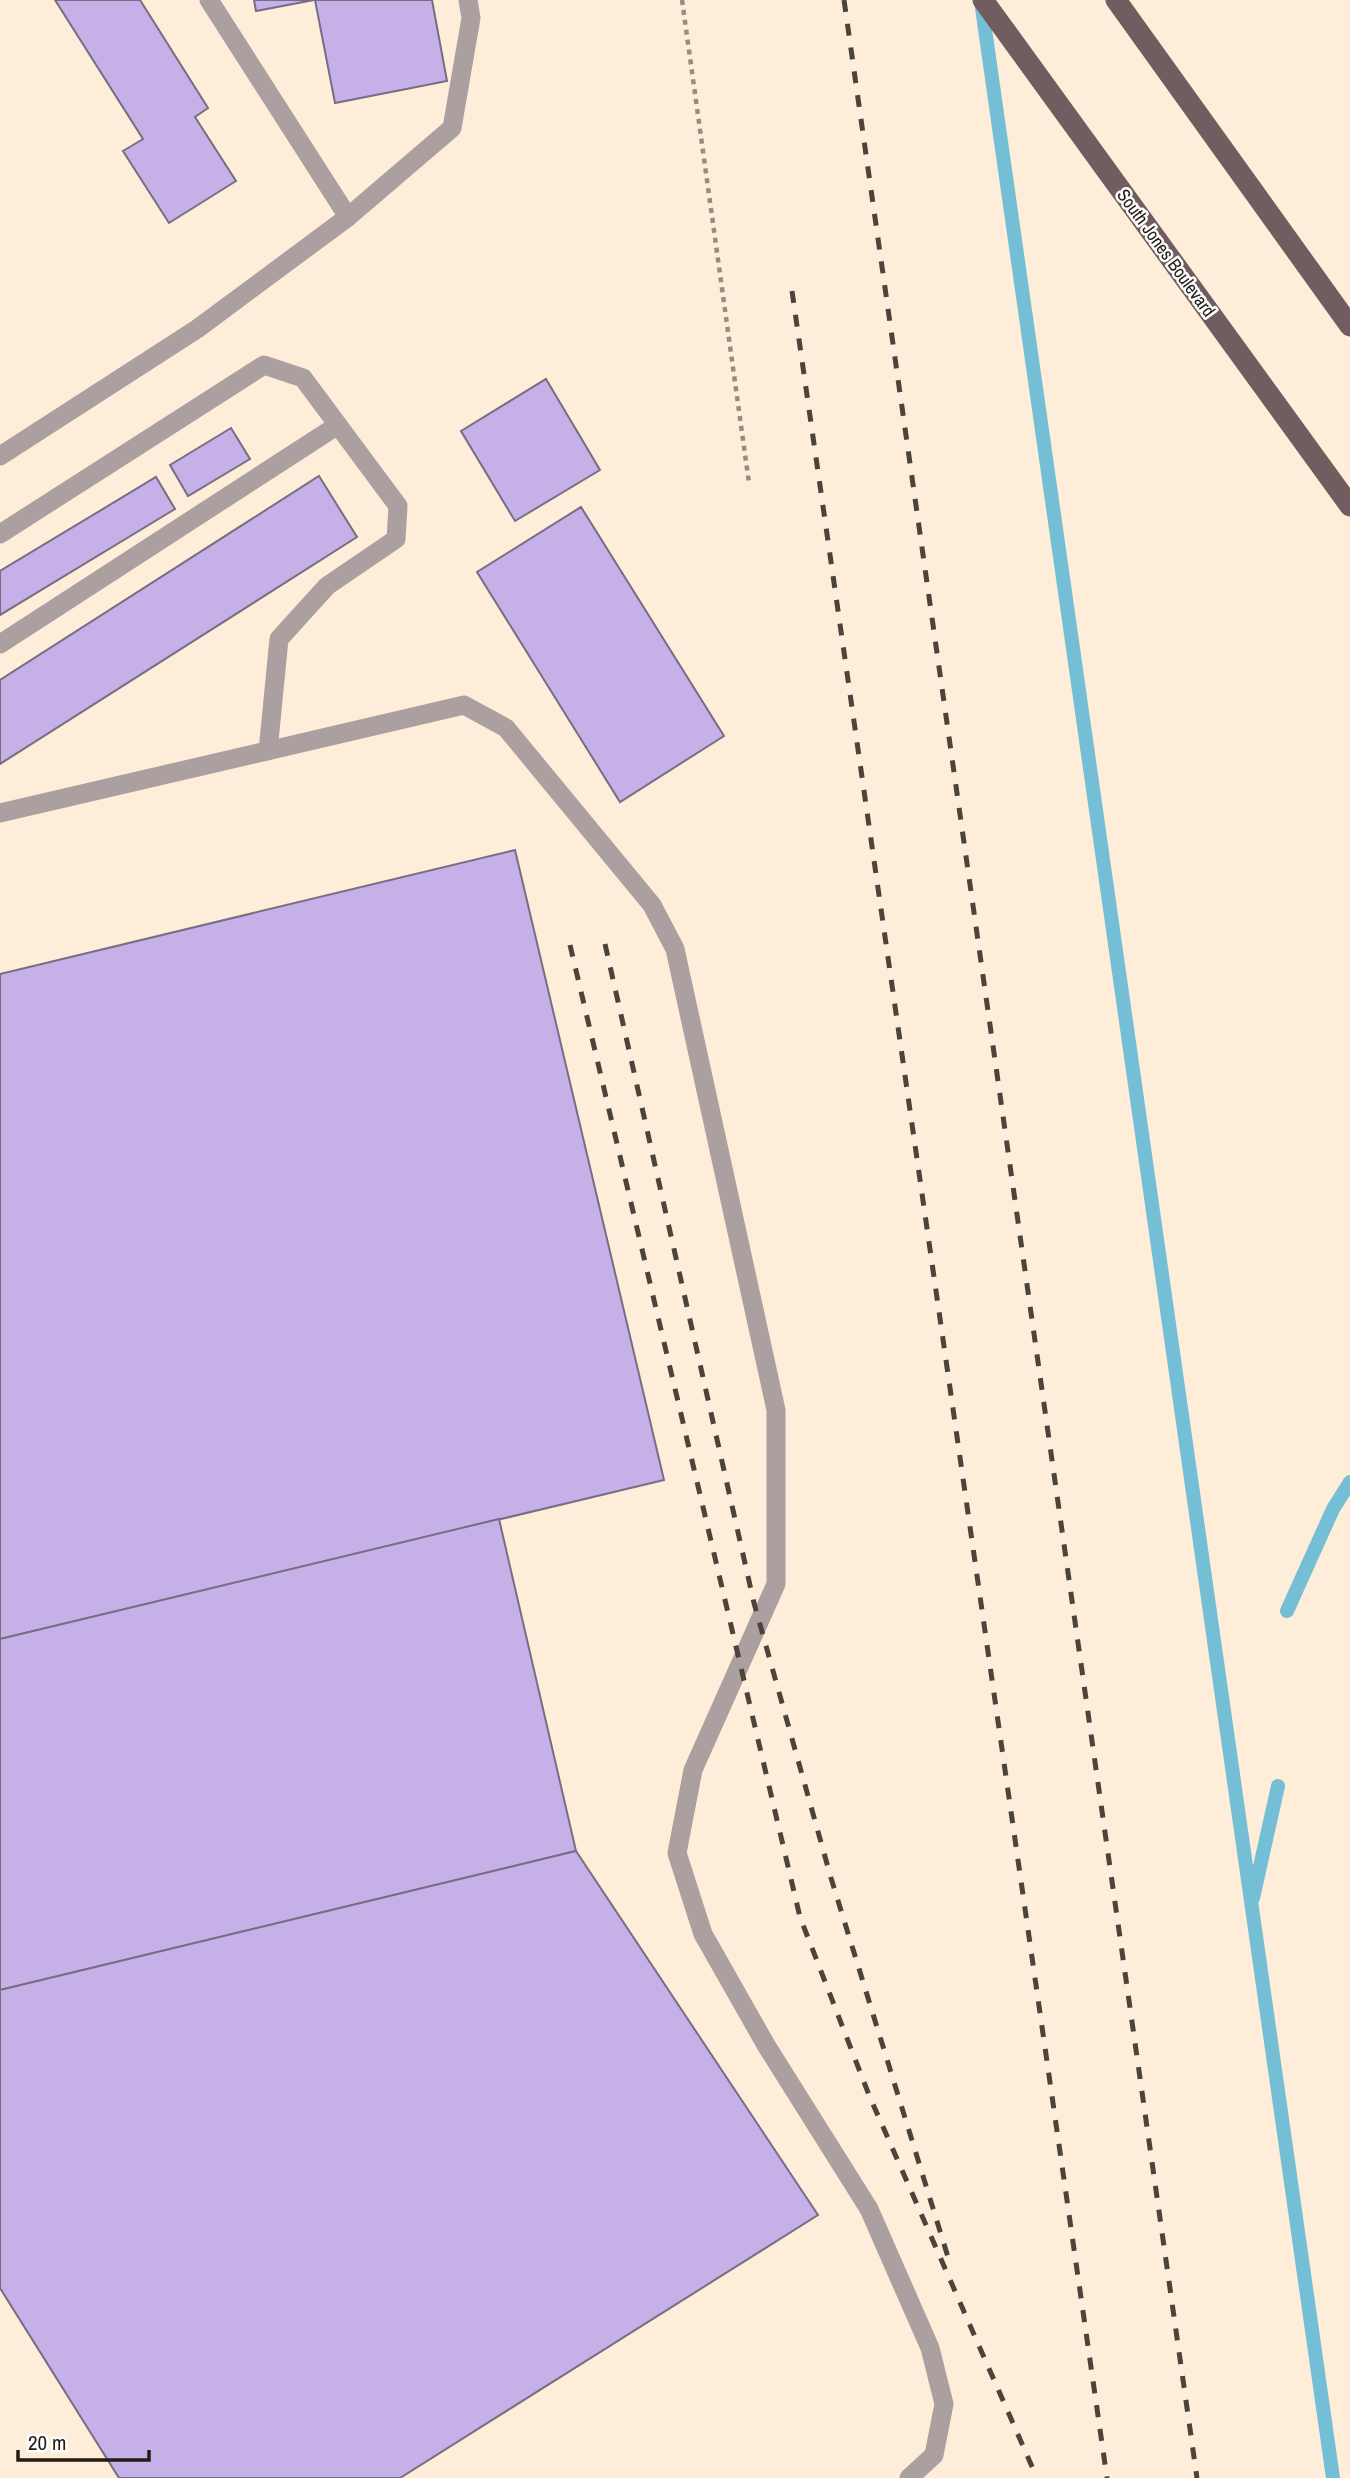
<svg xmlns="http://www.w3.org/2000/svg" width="1350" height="2478" font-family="'Archivo Narrow',sans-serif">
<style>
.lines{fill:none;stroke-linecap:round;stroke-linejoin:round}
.stream{stroke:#74bfd5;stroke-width:14}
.building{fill:#c6b0e8;stroke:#766e82;stroke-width:2}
.path{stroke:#978c7e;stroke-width:4.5;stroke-dasharray:5 5;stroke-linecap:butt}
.lane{stroke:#ab9fa0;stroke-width:19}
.primary{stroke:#715d5f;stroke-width:21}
.rail{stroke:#4c443a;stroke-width:5;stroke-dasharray:12 12;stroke-linecap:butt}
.labels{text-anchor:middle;stroke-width:5;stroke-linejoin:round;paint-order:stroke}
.street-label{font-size:18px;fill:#221c15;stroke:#fdfdfd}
</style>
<rect width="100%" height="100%" fill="#fdedd9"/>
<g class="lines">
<g class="stream">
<polyline points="981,1 1333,2478"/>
<polyline points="1287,1611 1333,1509 1350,1482"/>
<polyline points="1253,1898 1278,1786"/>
</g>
</g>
<g class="building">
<polygon points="55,0 140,0 208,108 195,117 236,181 169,223 123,151 143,139"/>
<polygon points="254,0 314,0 256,11"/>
<polygon points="315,0 432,0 447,81 335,103"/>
<polygon points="546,379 600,470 515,521 461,431"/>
<polygon points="231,428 250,459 188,496 170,465"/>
<polygon points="319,476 357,537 0,764 0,680"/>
<polygon points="156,477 175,509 0,615 0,571"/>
<polygon points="581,507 724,736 620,802 477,572"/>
<polygon points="515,850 664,1480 0,1639 0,974"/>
<polygon points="499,1519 576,1851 0,1990 0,1639"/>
<polygon points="576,1851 818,2215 400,2478 119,2478 0,2288 0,1990"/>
</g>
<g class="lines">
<polyline class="path" points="682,0 749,483"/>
<g class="lane">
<polyline points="209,0 348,217"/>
<polyline points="0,456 197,329 348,217 452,128 471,18 468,0"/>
<polyline points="0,534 264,365 303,378 398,506 396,539 327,586 279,639 268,751"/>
<polyline points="0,644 338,425"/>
<polyline points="0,813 464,705 506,728 652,905 675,949 776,1410 776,1584 693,1770 677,1853 703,1934 766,2045 869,2209 930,2348 944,2404 934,2455 909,2478"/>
</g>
<g class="primary">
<polyline points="983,0 1350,506"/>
<polyline points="1116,0 1350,326"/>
</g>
<g class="rail">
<polyline points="844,0 1197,2478"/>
<polyline points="792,291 1107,2478"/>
<polyline points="605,944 754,1603 831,1878 948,2257"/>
<polyline points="570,945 800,1917 869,2095 1037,2478"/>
</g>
</g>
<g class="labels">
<g class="street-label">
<text transform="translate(1166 253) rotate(54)" y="6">South Jones Boulevard</text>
</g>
</g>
<path d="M18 2450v10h131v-10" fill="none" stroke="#221c15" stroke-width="3.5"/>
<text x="28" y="2450" font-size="21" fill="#221c15" stroke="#fdfdfd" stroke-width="5" paint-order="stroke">20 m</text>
</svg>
